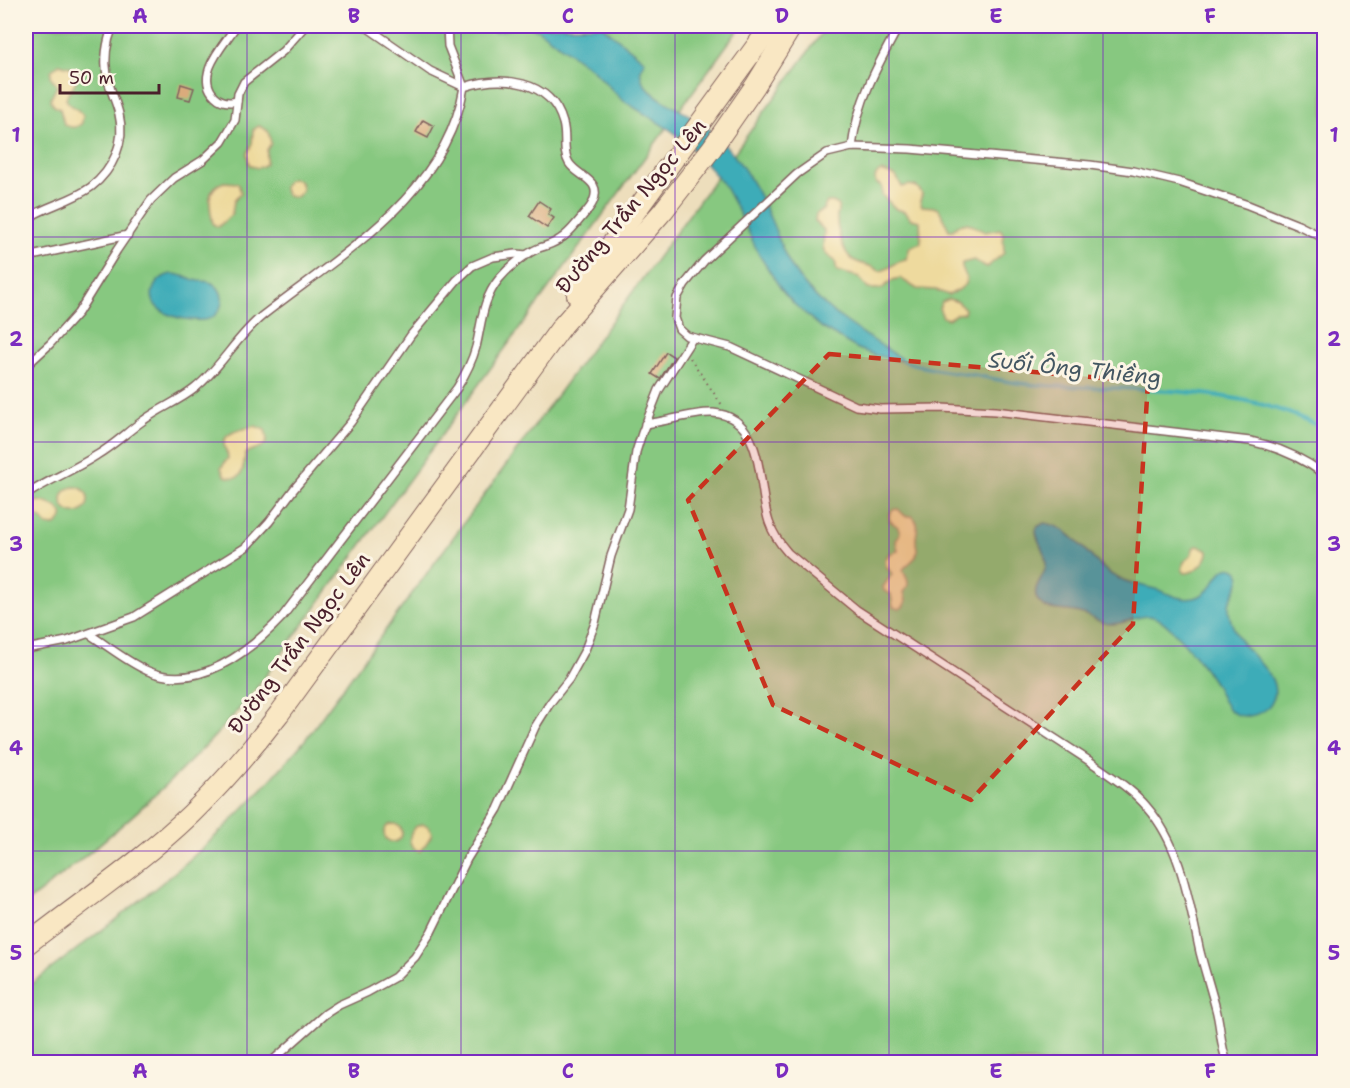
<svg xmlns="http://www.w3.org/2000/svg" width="1350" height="1088" font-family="'Shantell Sans',sans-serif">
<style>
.green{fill:#87c880;stroke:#687456;stroke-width:1.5}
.sand{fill:#eeda9e;stroke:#9c7c64;stroke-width:1.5}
.water{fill:#3cacb8;stroke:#436672;stroke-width:1.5}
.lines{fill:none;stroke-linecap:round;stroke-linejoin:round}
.stream{stroke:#3cacb8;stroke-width:4}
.building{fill:#daab7c}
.lane-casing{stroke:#83625e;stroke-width:10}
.secondary-casing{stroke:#83625e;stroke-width:22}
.path{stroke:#83625e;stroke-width:2;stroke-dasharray:1.5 4.5;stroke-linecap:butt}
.lane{stroke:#fff;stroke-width:7}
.secondary{stroke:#f9e7c3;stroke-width:20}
.marked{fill:#c8321e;fill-opacity:0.2;stroke:#c8321e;stroke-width:4.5;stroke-dasharray:12 8;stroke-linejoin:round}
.grid{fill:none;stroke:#7b2cbf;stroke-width:1.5;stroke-opacity:0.55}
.labels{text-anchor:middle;stroke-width:6;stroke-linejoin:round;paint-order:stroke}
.street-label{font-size:21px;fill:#4a1f2b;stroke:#fcf5e5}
.water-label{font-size:22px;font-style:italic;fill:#445763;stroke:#fcf5e5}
.neatline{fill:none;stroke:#7b2cbf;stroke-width:2}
.grid-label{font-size:20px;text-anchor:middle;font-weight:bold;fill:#7b2cbf}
</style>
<rect width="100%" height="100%" fill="#fcf5e5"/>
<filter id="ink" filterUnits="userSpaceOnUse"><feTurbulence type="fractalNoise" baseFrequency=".0167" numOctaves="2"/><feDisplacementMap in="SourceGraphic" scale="12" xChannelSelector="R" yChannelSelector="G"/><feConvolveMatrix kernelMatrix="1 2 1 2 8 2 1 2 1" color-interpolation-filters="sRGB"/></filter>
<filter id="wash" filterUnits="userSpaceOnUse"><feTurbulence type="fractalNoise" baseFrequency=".008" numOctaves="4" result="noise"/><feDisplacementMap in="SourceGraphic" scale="24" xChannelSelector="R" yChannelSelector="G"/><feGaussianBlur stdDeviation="1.35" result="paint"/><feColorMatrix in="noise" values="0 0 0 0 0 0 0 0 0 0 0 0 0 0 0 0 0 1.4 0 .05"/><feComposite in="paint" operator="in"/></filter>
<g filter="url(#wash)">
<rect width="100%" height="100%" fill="#eddebc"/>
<g class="green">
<path d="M26,26H741L253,693C186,773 108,840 26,903Z"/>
<path d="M827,26H1324V1062H26V988C80,946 136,906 188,861C231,824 269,783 305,740Z"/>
</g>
<g class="sand">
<path d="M59,64L70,67C84,83 70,85 66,99C69,107 79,108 83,116L82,123C76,129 70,128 64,124L60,109L54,106L50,100L57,86L51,77V71Z"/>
<path d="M259,126L268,131L271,143L267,150L266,163C261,169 255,169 249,164L247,154L252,144L253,130Z"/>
<path d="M881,171L896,176L902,187C910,184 918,185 922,194L920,201L922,206L933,207L939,209L949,230H953L958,225L968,223L985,232L1000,229L1003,233L1004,253L987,267L974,260L962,263C960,270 969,275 966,284L957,291L948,295L936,290L917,289L900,278L893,280L881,289H868L859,277L837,271L835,261L827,255L823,248L824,230L815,221L816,214L823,210L827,202H833L838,205C839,211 836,214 837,220C837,231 843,253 853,260C862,265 872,265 879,271C890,270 893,262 906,259L910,247L921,243L920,221L911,219L906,212L896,209L882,195V186L876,183C874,178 876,173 881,171Z"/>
<circle cx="293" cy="188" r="9"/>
<path d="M224,182L238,183L241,193L234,201L232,214L218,227L213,224C210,208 204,188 224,182Z"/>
<polygon points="949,299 958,302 965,309 964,313 956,314 948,319 943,317 939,308 942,302"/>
<path d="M255,426L265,430C272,450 257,446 246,453C241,466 247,483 225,476L221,468L228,458C228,452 224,449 224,444C223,431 246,429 255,426Z"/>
<circle cx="75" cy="500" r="13"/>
<path d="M37,501C51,502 75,513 54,526L47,525L41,518L29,512V506Z"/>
<path d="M898,509L905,516H912C922,525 915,531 916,542C916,548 919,550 916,556C913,562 906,564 903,570C906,579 912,582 904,592L906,601L903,607L899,609L893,607L891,594L884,591L883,587L892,574L886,566L885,560L889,554L898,551L896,541L900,533L898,527L890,521L889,515L892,510Z"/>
<path d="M1198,546L1208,550C1209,560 1196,573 1185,573L1182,569L1184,562L1190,557L1194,547Z"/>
<path d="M422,824L428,826L432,833C431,838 425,844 422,850L419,851C407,848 408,835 415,827Z"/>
<circle cx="393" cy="833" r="9"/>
</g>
<g class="water">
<path d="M484,26H602L645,61C624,89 683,109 699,121C709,128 718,137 726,146C745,167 760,194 771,220C778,235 782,251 791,266C817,309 866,334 906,362L874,355L856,348L822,328L794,304L781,289L759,255L743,220L725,187L701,157L672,131L622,100L593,70L537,29L523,26L494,32Z"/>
<path d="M172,274C181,274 189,279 199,281C203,281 208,281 212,283C230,293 222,319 203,320C191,321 173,318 162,311C144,300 153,277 172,274Z"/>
<path d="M1044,523C1071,525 1090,561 1112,575C1126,583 1140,585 1155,589C1164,591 1172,597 1181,598C1217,605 1215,559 1235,569C1249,575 1230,595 1229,605C1228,614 1231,623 1235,631C1245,657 1291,677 1269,707C1258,716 1243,720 1231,711C1222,704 1220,693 1215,684C1202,663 1186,644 1169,627C1145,603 1132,626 1109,624C1098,623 1090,615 1079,613C1069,610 1058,611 1047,608C1043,606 1039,603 1037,599C1031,587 1045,577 1046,565C1047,553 1037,543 1036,531L1037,527Z"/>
</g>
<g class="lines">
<path class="stream" d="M902,360C924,369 950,372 974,375C995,379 1016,384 1037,385C1129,391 1243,383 1324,429"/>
</g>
<g id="blocks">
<g class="building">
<polygon points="181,84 194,88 190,100 178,97"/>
<polygon points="423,120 434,126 428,138 416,132"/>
<polygon points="539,201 551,209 548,214 554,218 547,228 529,216"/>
<polygon points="666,352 674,357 660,379 652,374"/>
</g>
</g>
</g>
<g filter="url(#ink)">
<use href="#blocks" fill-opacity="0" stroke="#83625e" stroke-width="1.5"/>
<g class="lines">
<defs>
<g id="lane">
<path d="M236,26C225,44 193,75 215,96C221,102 229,103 237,101"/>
<polyline points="365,26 430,71 464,87"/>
<polyline points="447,26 448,46 464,87"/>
<path d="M852,147C857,102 878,64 899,26"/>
<path d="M26,219C46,206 72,201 91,187C113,170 126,142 119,114C116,100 109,89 107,75C104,59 107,41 113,26"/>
<path d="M1324,238L1298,225L1248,205L1179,182L1133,171L1090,165L910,149L852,147L827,153L797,174L704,261L685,284L677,298L675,318L679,329L687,336L730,347L856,406L880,409L941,408L995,411L1250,441C1278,447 1301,457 1324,474"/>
<polyline points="26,244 27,257 26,280"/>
<polyline points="27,257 128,235"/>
<polyline points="26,366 50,344 78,313 117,250 151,200 174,178 203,160 222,142 235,120 238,94 244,82 283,51 305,26"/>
<path d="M645,424C666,422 694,412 713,413C766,417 757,487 769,522C773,534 780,544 788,553L857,610L1091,762C1110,776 1132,789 1147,807C1182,847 1189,903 1200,952C1205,971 1211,990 1216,1009C1221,1027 1220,1045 1227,1062"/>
<path d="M26,495C48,480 74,470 97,455C114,445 128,431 144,420C160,408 179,401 194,389C221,368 236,337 262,316C341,254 446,195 464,87C501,75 551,79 563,123C567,136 562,152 569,163C578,177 603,180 593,202C591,207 586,212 582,217C575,225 569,234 560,239C553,244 546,246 539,248C525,254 509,267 499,279C482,300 482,322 476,347C472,362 465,375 457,388L282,617C249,652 198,692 148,671C127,662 108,646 89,634"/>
<polyline points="26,649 67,641 134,617 246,547 269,522 294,489 351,422 411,335 457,280 472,266 493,257 516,254 527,255"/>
<polyline points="271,1062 325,1014 339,1005 368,992 395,977 415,957 431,932 467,859 498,809 535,727 550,703 569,679 585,650 595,623 611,556 628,509 636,452 642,433 659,390 692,339"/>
</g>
<g id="secondary">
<polyline points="577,295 592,271 771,26"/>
<path d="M26,945C81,902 141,862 191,814C223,783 252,749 279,714L563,325L663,211L712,148L755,86L792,26"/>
</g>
</defs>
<use href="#lane" class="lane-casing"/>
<use href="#secondary" class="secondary-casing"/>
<polyline class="path" points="690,358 722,405"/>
<use href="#lane" class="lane"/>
<use href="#secondary" class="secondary"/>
</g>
</g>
<path class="marked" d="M829,354L1148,382L1133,624L971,800L773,705L688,500Z"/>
<path class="grid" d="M247,26V1062M461,26V1062M675,26V1062M889,26V1062M1103,26V1062M26,237H1324M26,442H1324M26,646H1324M26,851H1324"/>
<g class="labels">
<g class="street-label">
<text transform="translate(631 206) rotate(-50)" y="7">Đường Trần Ngọc Lên</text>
<text transform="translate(299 643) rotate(-53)" y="7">Đường Trần Ngọc Lên</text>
</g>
<g class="water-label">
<text transform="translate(1075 368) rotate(6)" y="8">Suối Ông Thiềng</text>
</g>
</g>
<rect width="1350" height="1088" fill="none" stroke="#fcf5e5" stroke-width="66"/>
<path d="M60 84v9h99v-9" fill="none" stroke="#4a1f2b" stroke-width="3"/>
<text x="69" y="84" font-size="18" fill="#4a1f2b" stroke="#fcf5e5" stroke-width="4.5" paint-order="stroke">50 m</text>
<rect x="33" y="33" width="1284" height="1022" class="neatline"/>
<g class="grid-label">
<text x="140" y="23">A</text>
<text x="354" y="23">B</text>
<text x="568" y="23">C</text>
<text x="782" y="23">D</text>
<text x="996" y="23">E</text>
<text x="1210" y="23">F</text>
<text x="16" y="142">1</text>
<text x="1334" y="142">1</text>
<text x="16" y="346">2</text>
<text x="1334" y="346">2</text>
<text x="16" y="551">3</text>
<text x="1334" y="551">3</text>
<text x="16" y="755">4</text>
<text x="1334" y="755">4</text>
<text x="16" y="960">5</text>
<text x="1334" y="960">5</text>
<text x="140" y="1078">A</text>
<text x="354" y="1078">B</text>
<text x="568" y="1078">C</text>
<text x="782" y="1078">D</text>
<text x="996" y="1078">E</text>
<text x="1210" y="1078">F</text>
</g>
</svg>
